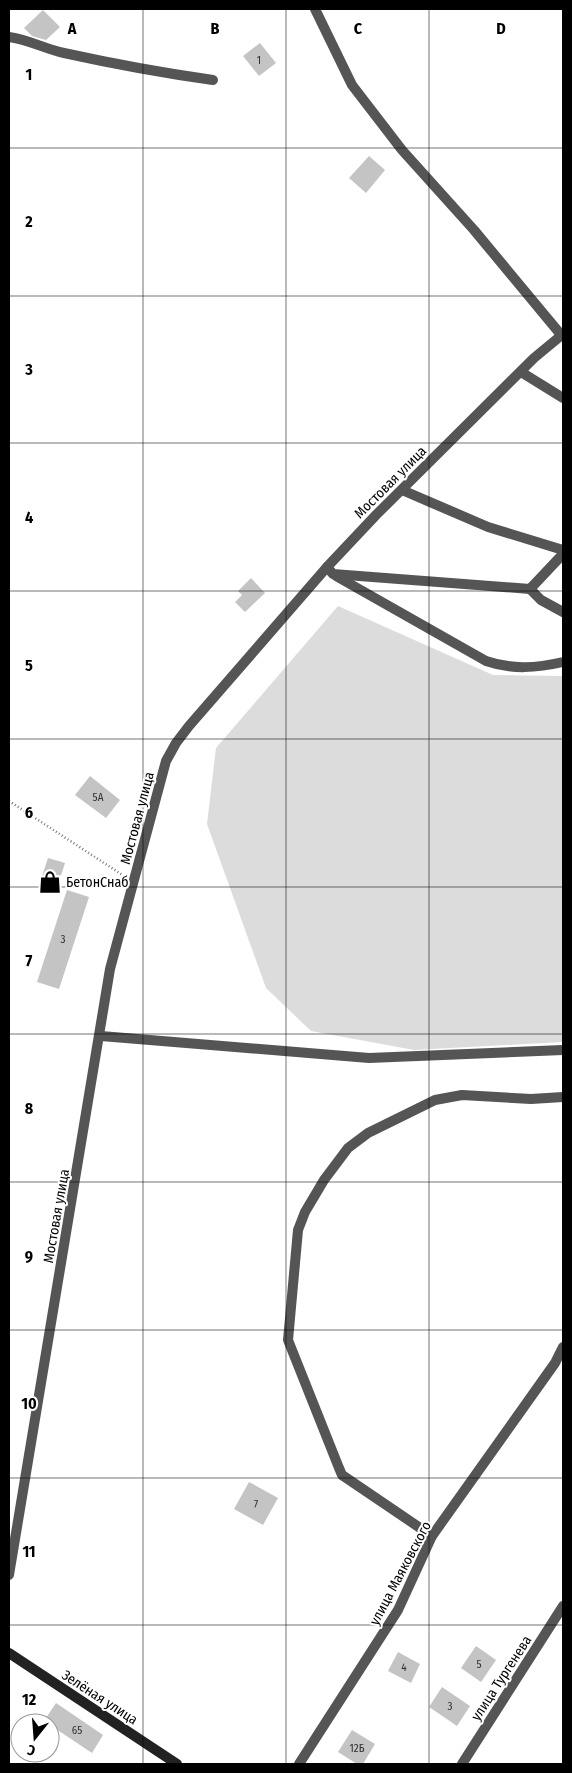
<svg xmlns="http://www.w3.org/2000/svg" width="572" height="1773" font-family="'Fira Sans Condensed',sans-serif">
<style>
.green{fill:#dcdcdc}
.building{fill:#c4c4c4}
.lines{fill:none;stroke-linecap:round;stroke-linejoin:round}
.path{stroke:#777;stroke-width:2.5;stroke-dasharray:1 2.5;stroke-linecap:butt}
.minor{stroke:#555;stroke-width:10}
.secondary{stroke:#222;stroke-width:10}
.grid{fill:none;stroke:#000;stroke-width:1;stroke-opacity:0.55}
.labels{text-anchor:middle;stroke-width:4;stroke-linejoin:round;paint-order:stroke}
.number-label{font-size:11px;fill:#313131}
.street-label{font-size:14px;fill:#000;stroke:#fff}
.poi-label{font-size:14px;fill:#000;stroke:#fff;text-anchor:start}
.grid-label{font-size:16px;text-anchor:middle;font-weight:bold;fill:#000;stroke:#fff;stroke-width:4;stroke-linejoin:round;paint-order:stroke}
</style>
<rect width="100%" height="100%" fill="#fff"/>
<polygon class="green" points="338,606 493,675 563,676 563,1042 414,1050 311,1031 266,988 207,824 216,748"/>
<g class="building">
<polygon points="43,10 60,27 46,40 32,36 24,28"/>
<polygon points="260,43 276,63 259,76 243,56"/>
<polygon points="369,156 385,170 366,193 349,178"/>
<polygon points="251,578 265,593 245,612 235,602 242,595 238,591"/>
<polygon points="90,776 120,800 106,818 75,795"/>
<polygon points="48,858 65,863 55,894 38,888"/>
<polygon points="67,890 89,897 59,989 37,982"/>
<polygon points="249,1482 278,1498 263,1525 234,1509"/>
<polygon points="476,1646 496,1660 481,1682 461,1668"/>
<polygon points="398,1652 420,1664 411,1683 388,1671"/>
<polygon points="442,1687 470,1706 457,1726 429,1707"/>
<polygon points="56,1703 103,1735 92,1753 44,1721"/>
<polygon points="352,1730 375,1744 363,1764 357,1764 338,1752"/>
</g>
<g class="lines">
<polyline class="path" points="9,801 124,876"/>
<g class="minor">
<polyline points="315,9 352,85 402,150 474,230 562,336"/>
<path d="M9,37C27,39 45,49 64,53C114,64 163,73 213,80"/>
<polyline points="521,372 563,398"/>
<polyline points="402,490 488,527 563,550"/>
<polyline points="327,567 333,574 530,589 563,554"/>
<path d="M336,576L486,661C512,670 537,668 563,662"/>
<polyline points="530,589 541,600 563,612"/>
<polyline points="101,1036 369,1058 563,1050"/>
<polyline points="432,1536 342,1475 339,1468 288,1340 298,1230 305,1212 324,1180 348,1148 368,1133 435,1100 462,1095 531,1099 563,1097"/>
<polyline points="9,1575 110,969 166,761 176,743 189,726 327,567 376,515 534,358 563,334"/>
<polyline points="299,1764 398,1610 432,1536 555,1363 563,1347"/>
<polyline points="462,1764 563,1606"/>
</g>
<polyline class="secondary" points="9,1653 177,1764"/>
</g>
<path class="grid" d="M143,9V1764M286,9V1764M429,9V1764M9,148H563M9,296H563M9,443H563M9,591H563M9,739H563M9,887H563M9,1034H563M9,1182H563M9,1330H563M9,1478H563M9,1625H563"/>
<defs>
<symbol id="shop-bare" viewBox="-9 -9 18 18"><path d="M-5-2.5h2.3a2.7 3.5 0 0 1 5.4 0H5L5.5 6h-11ZM-1.5-2.5h3a1.5 2.3 0 0 0-3 0Z" fill="#000" stroke="#fff" stroke-width="2.5" paint-order="stroke"/></symbol>
</defs>
<g fill-rule="evenodd">
<use href="#shop-bare" x="34" y="866" width="32" height="32"/>
</g>
<g class="labels">
<g class="number-label">
<text x="259" y="64">1</text>
<text x="98" y="801">5А</text>
<text x="63" y="943">3</text>
<text x="256" y="1508">7</text>
<text x="479" y="1668">5</text>
<text x="404" y="1671">4</text>
<text x="450" y="1710">3</text>
<text x="77" y="1734">65</text>
<text x="357" y="1752">12Б</text>
</g>
<g class="street-label">
<text transform="translate(390 482) rotate(-45)" y="5">Мостовая улица</text>
<text transform="translate(137 818) rotate(-75)" y="5">Мостовая улица</text>
<text transform="translate(56 1216) rotate(-80)" y="5">Мостовая улица</text>
<text transform="translate(400 1573) rotate(-62)" y="5">улица Маяковского</text>
<text transform="translate(501 1678) rotate(-57)" y="5">улица Тургенева</text>
<text transform="translate(100 1697) rotate(33)" y="5">Зелёная улица</text>
</g>
<g class="poi-label">
<text x="66" y="887">БетонСнаб</text>
</g>
</g>
<g class="grid-label">
<text x="72" y="34">A</text>
<text x="215" y="34">B</text>
<text x="358" y="34">C</text>
<text x="501" y="34">D</text>
<text x="29" y="80">1</text>
<text x="29" y="227">2</text>
<text x="29" y="375">3</text>
<text x="29" y="523">4</text>
<text x="29" y="671">5</text>
<text x="29" y="818">6</text>
<text x="29" y="966">7</text>
<text x="29" y="1114">8</text>
<text x="29" y="1262">9</text>
<text x="29" y="1409">10</text>
<text x="29" y="1557">11</text>
<text x="29" y="1705">12</text>
</g>
<rect width="572" height="1773" fill="none" stroke="#000000" stroke-width="20"/>
<g transform="translate(35 1738) rotate(197)"><circle r="24" fill="#ffffff" stroke="#999999"/>
<path d="M0-4L9 19L0 12L-9 19Z" fill="#000000"/>
<text y="-8" font-size="14" font-weight="bold" text-anchor="middle" fill="#000000">С</text>
</g>
</svg>
